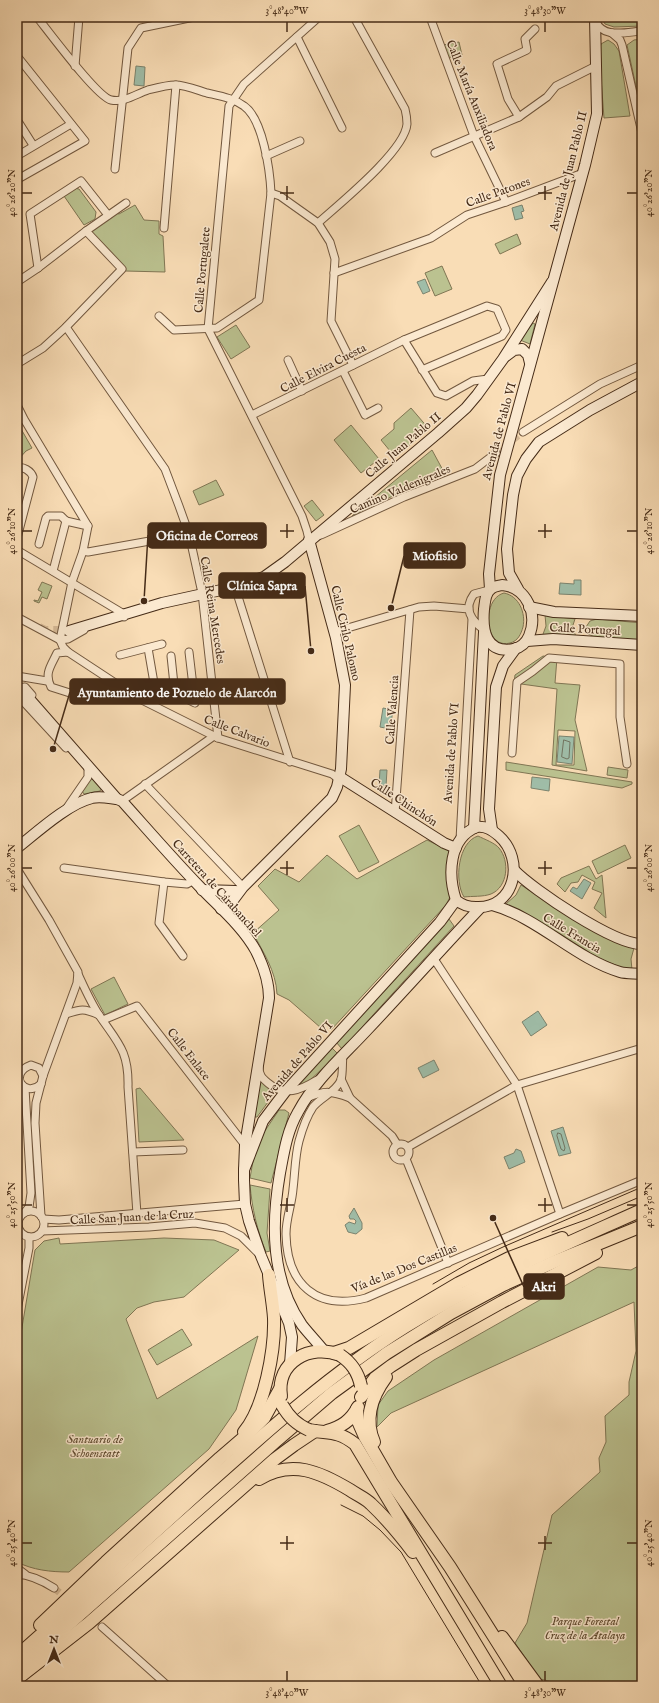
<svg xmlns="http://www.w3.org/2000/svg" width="659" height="1703" font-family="'IM FELL English',serif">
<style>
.green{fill:#bbc290;stroke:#807654;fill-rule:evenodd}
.water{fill:#9fbda8;stroke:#7b836e}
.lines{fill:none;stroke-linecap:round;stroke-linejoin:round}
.shore{stroke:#727460;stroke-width:1}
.street-tunnel{stroke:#d5b996;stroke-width:7;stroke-dasharray:7 3.5;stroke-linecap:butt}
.secondary-tunnel{stroke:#d5b996;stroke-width:10;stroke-dasharray:10 5;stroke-linecap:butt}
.street-casing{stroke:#72583f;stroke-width:9}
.secondary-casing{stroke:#452b17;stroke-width:12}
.highway-casing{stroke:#452b17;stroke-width:14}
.street{stroke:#fbe9d0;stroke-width:7}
.secondary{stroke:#fbe9d0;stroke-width:10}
.highway{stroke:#f9ddb6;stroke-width:12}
.tram{stroke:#452b17;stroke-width:1}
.highway-bridge-casing{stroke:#452b17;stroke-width:14;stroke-linecap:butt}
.highway-bridge{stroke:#f9ddb6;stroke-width:12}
.ticks{fill:none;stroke:#452b17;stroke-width:1.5}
.labels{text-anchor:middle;stroke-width:3;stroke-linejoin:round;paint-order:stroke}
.street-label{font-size:12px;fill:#452b17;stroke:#fbe9d0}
.park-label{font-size:12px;font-style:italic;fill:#5d492f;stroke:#fbe9d0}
.leader{fill:none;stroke:#452b17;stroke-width:1.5}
.callout-dot{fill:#452b17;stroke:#fbe9d0;stroke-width:1.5}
.callout{fill:#452b17;stroke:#452b17;stroke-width:1.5}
.callout-label{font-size:13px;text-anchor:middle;font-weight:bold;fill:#fff}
.neatline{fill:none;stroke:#452b17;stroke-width:1.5}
.ticks-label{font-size:10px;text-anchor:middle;fill:#452b17}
</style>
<rect width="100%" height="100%" fill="#f9ddb6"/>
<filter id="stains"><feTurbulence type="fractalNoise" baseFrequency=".005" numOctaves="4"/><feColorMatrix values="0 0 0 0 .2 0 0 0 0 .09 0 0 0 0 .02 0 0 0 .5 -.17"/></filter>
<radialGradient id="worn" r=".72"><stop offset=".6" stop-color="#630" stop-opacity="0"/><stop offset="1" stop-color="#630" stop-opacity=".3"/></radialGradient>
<g class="green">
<polygon points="601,17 642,17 642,26 614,27 605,24"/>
<polygon points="642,39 642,114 627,45 634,40"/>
<polygon points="608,40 614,44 619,51 630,116 604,118 599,51 601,44"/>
<polygon points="459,42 462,55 446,58 443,45"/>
<polygon points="74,188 79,189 96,212 95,219 84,225 64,196"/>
<polygon points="135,205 144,220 159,221 159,234 163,236 165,272 125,271 90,233 116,213 119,214"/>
<polygon points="517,234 521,244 500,254 495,244"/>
<polygon points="442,266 452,289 435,296 425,273"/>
<polygon points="533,323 535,324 530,344 520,340"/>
<polygon points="236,325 250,347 231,359 217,337"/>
<polygon points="411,408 429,429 395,457 381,440 394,429 394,423"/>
<polygon points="17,422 32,448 26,451 17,461"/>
<polygon points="351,425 379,459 361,473 334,440"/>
<polygon points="432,450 445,474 403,491 352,516"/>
<polygon points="216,480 224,495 199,505 193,491"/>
<polygon points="312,500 324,515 316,521 304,506"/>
<polygon points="42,582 52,586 47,599 42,597 39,603 34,601 34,600 38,601 42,592 38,590"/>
<path d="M504,593C519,596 526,613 523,627C521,634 518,641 510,643C484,650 481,599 504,593Z"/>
<polygon points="545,615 575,619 572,628 577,638 542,637 546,626"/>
<polygon points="597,619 642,623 642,641 597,638 588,634 586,627 590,621"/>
<path d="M543,656L557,658L555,683L580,685L575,720L587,771L552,765L557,689L514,683L515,675ZM558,730L575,731L574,765H556Z"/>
<polygon points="506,762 632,782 632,784 622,788 506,770"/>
<polygon points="608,767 628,770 627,778 607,775"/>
<polygon points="90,779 94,779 102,788 100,791 84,794 82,791"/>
<polygon points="359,825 379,862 359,872 339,836"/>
<path d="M478,836C484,839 495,843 499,848C510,861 508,887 491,894C483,897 472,896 464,897C454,881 458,842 478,836Z"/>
<path d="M427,840L452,852L451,895L446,905L331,1030L325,1023L321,1028L289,1000L277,994C276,971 263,952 253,933L279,910L258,886L275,869L299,882L327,855L357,879Z"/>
<polygon points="625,845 631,858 598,874 592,861"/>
<polygon points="589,866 596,879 602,875 606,918 594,908 602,893 592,889 595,882 582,875 578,882 571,883 565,892 557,884 561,878"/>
<polygon points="521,885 604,937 634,948 631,959 632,970 620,967 596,957 506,904 516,895"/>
<polygon points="449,919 454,926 342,1049 336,1042"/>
<polygon points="114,977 128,1004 105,1015 91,989"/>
<polygon points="331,1047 338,1054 308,1082 292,1091"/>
<polygon points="260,1080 274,1094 257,1117 255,1117 254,1114"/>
<polygon points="140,1088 184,1140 139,1142 136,1089"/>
<polygon points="279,1110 285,1110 289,1113 271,1183 250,1178 256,1144"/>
<path d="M250,1185L270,1189L267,1233L270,1251L266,1252C257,1230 252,1208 250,1185Z"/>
<path d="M59,1238L60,1244L164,1238L214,1240L239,1250L184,1297L154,1302L137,1308L126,1319L157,1399L258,1336L236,1410L209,1449L69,1572C50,1572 33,1570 17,1562V1357L35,1250L44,1241Z"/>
<polygon points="642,1264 642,1686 561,1686 557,1683 540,1679 515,1643 527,1623 552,1515 600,1472 599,1458 606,1442 605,1416 629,1395 629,1382 636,1351 634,1302 391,1413 377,1427 378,1405 388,1391 434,1360 598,1267 631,1270"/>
<polygon points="182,1329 192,1345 157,1365 148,1350"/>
</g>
<g class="water">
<polygon points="136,66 145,67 144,86 134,85"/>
<polygon points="522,205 524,211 521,212 523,218 515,220 512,208"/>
<polygon points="425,279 430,291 423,294 417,282"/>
<polygon points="574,580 581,580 581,595 559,594 560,583 574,584"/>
<polygon points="383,708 393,710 390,729 380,727"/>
<polygon points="559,736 574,737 572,764 557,762"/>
<polygon points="380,770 387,770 386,786 379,785"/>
<polygon points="532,777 550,779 549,791 531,788"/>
<polygon points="584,879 591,883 582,899 570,891 573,887 577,889"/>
<polygon points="538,1011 547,1025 531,1036 522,1022"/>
<polygon points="434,1060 439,1070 423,1078 418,1068"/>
<polygon points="563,1127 571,1153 559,1156 551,1131"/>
<polygon points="516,1149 521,1151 525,1162 509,1169 504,1157 514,1153"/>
<polygon points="354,1208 362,1223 362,1229 356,1234 348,1232 345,1225 349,1222 355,1224 356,1221 354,1219 350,1219 349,1216"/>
</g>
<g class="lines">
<g class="shore">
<polygon points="564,740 570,742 569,758 567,759 562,757"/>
<polygon points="558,1133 561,1134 565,1148 564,1151 561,1149 557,1136"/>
</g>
<g class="street-tunnel">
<polyline points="496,453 523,432"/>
<polyline points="54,1588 70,1601"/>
</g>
<polyline class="secondary-tunnel" points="39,628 45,631 69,631"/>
<defs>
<g id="street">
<path d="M37,17C49,32 97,97 111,100C124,103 136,94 148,90C156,88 167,85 175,85C185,85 197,90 207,93C220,96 233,98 244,106C263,119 270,171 271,193L259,300L217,328L174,330L159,316"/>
<polyline points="430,17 474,136 506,202"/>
<path d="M596,21C602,39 627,32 642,31"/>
<polyline points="612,33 620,40 622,45 642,133"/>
<polyline points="297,37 342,128"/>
<polyline points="17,56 85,141 18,179"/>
<polyline points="75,66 79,17"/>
<polyline points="519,117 508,99 497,64 527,50 525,39 535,29"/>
<polyline points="19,123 33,145"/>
<polyline points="435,153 519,117 547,97 556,86 596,66"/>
<polyline points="17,156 71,124"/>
<polyline points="266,156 300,141"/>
<polyline points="115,169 128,48 141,28 194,17"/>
<polyline points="271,193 280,196 318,223 330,242 335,259 331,321 353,365"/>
<path d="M318,223C339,204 405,151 407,124C407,119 406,113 405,109L354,17"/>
<polyline points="164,228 176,85"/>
<polyline points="38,268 30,214 81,181 108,215"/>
<polyline points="334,273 431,238 467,215 506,202 583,173"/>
<polyline points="17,282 38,268 86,231 126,203"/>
<polyline points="66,327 165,469 179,506 189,534 202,593 218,738"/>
<polyline points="404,340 437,393 446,396 473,381 488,379"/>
<polyline points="288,360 302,391"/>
<polyline points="17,364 43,348 66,327 122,269 86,231"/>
<polyline points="343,371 365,415 378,408"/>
<polyline points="17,405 24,419 88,526 83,551 72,582 60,640 63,647 68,652"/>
<polyline points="252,415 404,340 487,306 497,309 506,330 502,336 422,370"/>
<polyline points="523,432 600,384 642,365"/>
<path d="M17,468C23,466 31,471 33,477L17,538"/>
<polyline points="66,521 88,526"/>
<polyline points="321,535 404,497 475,469 496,453"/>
<polyline points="312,539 309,540 307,531 302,516 208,329 229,106 244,84 319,17"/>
<polyline points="39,544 46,518 48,516 61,516 66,521"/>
<polyline points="17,550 124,614 124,617"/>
<polyline points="83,551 88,552 189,534"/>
<polyline points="53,571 66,521"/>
<polyline points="235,587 290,762"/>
<polyline points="17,617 60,640 68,639 84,630"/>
<path d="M484,630C471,620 463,609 474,594L489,590"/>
<polyline points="334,632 419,607 434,606 469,609"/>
<polyline points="148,648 154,683"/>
<polyline points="120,655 162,644"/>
<polyline points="171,656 175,694"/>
<polyline points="17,676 47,681"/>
<polyline points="17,686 19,688 25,687 32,695"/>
<polyline points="19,688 19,697 66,748"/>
<path d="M138,698L73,694L51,687C44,673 51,666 57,653L68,652L138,698L218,738L332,774L336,777L339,782"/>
<polyline points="138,698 143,686 154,683 195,703 189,652"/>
<polyline points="512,753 517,682 533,671 549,658 620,664 620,717 627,764"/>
<polyline points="145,784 243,887"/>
<polyline points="122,801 214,736"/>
<polyline points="66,809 88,777 88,768"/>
<polyline points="395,813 410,610"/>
<polyline points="460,840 472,619"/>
<polyline points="64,868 164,882 187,884 194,880"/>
<polyline points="17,869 49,920 78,972 77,983 43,1076 36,1103 35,1123 41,1216"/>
<polyline points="164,882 159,923 183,956"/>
<polyline points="434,959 517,1085 560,1214"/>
<path d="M78,974C84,987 91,1003 99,1015C118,1043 129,1051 128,1087L137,1214"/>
<path d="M66,1014C81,1009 84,1008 99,1015"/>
<polyline points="103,1020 137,1006 245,1145"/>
<path d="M343,1056C342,1063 343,1073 341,1080C336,1092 321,1097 313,1107C307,1116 302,1130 299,1141C295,1156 295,1173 293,1189C292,1204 286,1218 286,1234C287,1284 316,1311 366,1298L560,1214L642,1180"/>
<path d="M259,1067C259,1075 262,1078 268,1083C284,1097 301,1090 317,1080"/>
<polyline points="341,1079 350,1098 392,1136 397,1144"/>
<path d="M41,1084C25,1099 7,1074 31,1065L39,1068L43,1076"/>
<polyline points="25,1088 31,1193 29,1207 25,1212"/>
<path d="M307,1098C325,1090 331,1091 350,1098"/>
<circle cx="401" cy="1152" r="8"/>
<polyline points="408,1147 517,1085 642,1048"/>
<polyline points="133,1152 183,1150"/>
<polyline points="406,1159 448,1263"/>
<circle cx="31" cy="1224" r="13"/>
<polyline points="43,1219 59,1220 245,1204"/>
<polyline points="42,1231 149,1227 195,1223 225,1228 241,1236 260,1255"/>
<polyline points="17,1310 29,1248 29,1237"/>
<polyline points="17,1568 25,1574"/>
<path d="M17,1574C31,1575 43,1581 54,1588"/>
<polyline points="102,1627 168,1686"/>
</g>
<g id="secondary">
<polyline points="506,356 514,350 522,349 528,355 530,363"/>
<path d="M502,585C527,587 538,614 529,636C526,643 522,647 514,649C486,654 482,631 484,609C485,602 485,593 491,589C494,586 498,586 502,585Z"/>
<polyline points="490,589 489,574 500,475 585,165 597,114 595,17"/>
<polyline points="518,589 509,573 507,549 513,495 517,476 526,459 539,442 590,410 642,382"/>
<polyline points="529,607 554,612 642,616"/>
<polyline points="69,631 162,603 235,587 264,577 285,562 438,433 466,408 477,395 503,359 552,282"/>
<polyline points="527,641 553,639 642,645"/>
<path d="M25,694L117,799L122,801C148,830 173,859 200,887C219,907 243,927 256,951C263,965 269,982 269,998L245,1145L244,1170"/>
<polyline points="340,777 444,843 456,848"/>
<path d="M477,827C486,826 492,830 499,836C525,859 516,909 476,907C469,907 462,905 456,900C448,876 448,838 477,827Z"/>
<polyline points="474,828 484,632"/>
<polyline points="492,830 489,809 496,687 503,666 516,648"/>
<path d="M17,848C36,833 69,803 92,798C100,796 108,798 117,799"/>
<path d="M514,870C533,890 615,945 642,944"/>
<polyline points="202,890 236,891"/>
<path d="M492,905C539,918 574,958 620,972C627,974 635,973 642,974"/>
<polyline points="221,909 228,907 243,887 332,798 337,787 341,769 345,685 336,638 309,540"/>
<path d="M324,1351C317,1342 309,1334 302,1325C271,1280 271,1225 280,1173C284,1152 287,1131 298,1112C315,1080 343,1056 368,1029C406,989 443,947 481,907"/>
<polyline points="290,1364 292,1337 289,1323 261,1256 249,1221 245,1204 244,1180 244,1170 263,1121 285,1092 440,922 456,900"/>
</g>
<g id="highway">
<polyline points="334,1353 349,1348 459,1283 509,1258 562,1238"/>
<path d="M281,1396C276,1362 310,1343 340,1355"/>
<polyline points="361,1397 375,1378 391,1366 416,1350 502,1302 596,1253"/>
<polyline points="357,1409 358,1421 365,1437 391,1482 450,1567 525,1686"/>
<path d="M309,1430C329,1434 337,1430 355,1444L501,1686"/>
<path d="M327,1431C341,1427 351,1421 358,1407"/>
<path d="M244,1432C265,1407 275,1349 274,1318C273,1303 270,1289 269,1275"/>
<path d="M374,1442C364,1419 372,1396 386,1377"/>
<path d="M259,1479C292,1459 320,1472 350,1490C357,1495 365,1498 371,1504C386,1518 400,1535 413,1552"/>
<polyline points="40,1625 106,1562 220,1458 249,1433 264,1418 280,1389"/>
<polyline points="502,1637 538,1686"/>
<path d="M17,1656C78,1602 139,1547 199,1492C265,1433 330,1374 405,1327C480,1280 562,1246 642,1210"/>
<polyline points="17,1670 276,1441 332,1393 387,1353 451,1313 503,1285 556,1261 642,1226"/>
<polyline points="17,1679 89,1623 275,1459 294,1445 315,1431"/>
</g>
</defs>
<use href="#street" class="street-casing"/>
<use href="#secondary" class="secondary-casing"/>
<use href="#highway" class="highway-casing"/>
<use href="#street" class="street"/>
<use href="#secondary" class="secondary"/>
<use href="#highway" class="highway"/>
<g class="tram">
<polyline points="552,1232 588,1219 642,1196"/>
<polyline points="433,1284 469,1263 503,1247 642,1187"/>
<polyline points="341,1505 363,1516 380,1530 401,1552 482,1686"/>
</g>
<defs>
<g id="highway-bridge">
<path d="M340,1355C352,1363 358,1372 361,1386"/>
<path d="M282,1405C289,1417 296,1424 309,1430"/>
</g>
</defs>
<use href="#highway-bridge" class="highway-bridge-casing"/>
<use href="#highway-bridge" class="highway-bridge"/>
</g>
<path class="ticks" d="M287,22V32M545,22V32M287,186V200M545,186V200M22,193H32M280,193H294M538,193H552M627,193H637M287,524V538M545,524V538M22,531H32M280,531H294M538,531H552M627,531H637M287,861V875M545,861V875M22,868H32M280,868H294M538,868H552M627,868H637M287,1198V1212M545,1198V1212M22,1205H32M280,1205H294M538,1205H552M627,1205H637M287,1536V1550M545,1536V1550M22,1543H32M280,1543H294M538,1543H552M627,1543H637M287,1671V1681M545,1671V1681"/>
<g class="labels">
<g class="street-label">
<text transform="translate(472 95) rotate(68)" y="4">Calle María Auxiliadora</text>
<text transform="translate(568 171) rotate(-76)" y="4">Avenida de Juan Pablo II</text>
<text transform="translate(498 192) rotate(-20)" y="4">Calle Patones</text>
<text transform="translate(202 270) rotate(-85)" y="4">Calle Portugalete</text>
<text transform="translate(323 368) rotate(-27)" y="4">Calle Elvira Cuesta</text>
<text transform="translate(499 431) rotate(-75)" y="4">Avenida de Pablo VI</text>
<text transform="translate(403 445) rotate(-40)" y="4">Calle Juan Pablo II</text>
<text transform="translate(400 489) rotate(-23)" y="4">Camino Valdenigrales</text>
<text transform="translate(213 610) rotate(81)" y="4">Calle Reina Mercedes</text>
<text transform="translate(585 629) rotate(3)" y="4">Calle Portugal</text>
<text transform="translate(346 633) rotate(77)" y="4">Calle Cirilo Palomo</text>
<text transform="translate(392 710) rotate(-86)" y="4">Calle Valencia</text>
<text transform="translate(237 731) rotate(21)" y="4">Calle Calvario</text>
<text transform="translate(451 753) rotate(-86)" y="4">Avenida de Pablo VI</text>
<text transform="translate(404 802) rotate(33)" y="4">Calle Chinchón</text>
<text transform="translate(217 888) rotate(48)" y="4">Carretera de Carabanchel</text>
<text transform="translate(572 933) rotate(31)" y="4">Calle Francia</text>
<text transform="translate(189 1054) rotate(52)" y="4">Calle Enlace</text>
<text transform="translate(297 1061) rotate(-49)" y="4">Avenida de Pablo VI</text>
<text transform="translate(132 1217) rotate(-3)" y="4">Calle San Juan de la Cruz</text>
<text transform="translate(404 1268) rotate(-22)" y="4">Vía de las Dos Castillas</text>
</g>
<g class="park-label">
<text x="95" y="1443">Santuario de<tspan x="95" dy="14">Schoenstatt</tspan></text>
<text x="585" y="1625">Parque Forestal<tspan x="585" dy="14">Cruz de la Atalaya</tspan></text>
</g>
</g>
<path class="leader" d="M144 601L148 535M391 608L404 556M311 651L305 586M53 749L70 692M493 1218L524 1287"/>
<g class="callout-dot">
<circle cx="144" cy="601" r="4"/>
<circle cx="391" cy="608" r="4"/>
<circle cx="311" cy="651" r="4"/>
<circle cx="53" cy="749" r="4"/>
<circle cx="493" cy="1218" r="4"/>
</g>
<g class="callout">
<rect x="148" y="523" width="118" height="25" rx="4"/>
<rect x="404" y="543" width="61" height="25" rx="4"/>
<rect x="219" y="573" width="86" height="25" rx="4"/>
<rect x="70" y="679" width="215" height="25" rx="4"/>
<rect x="524" y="1274" width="40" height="25" rx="4"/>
</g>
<g class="callout-label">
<text x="207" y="540">Oficina de Correos</text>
<text x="435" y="560">Miofisio</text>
<text x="262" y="590">Clínica Sapra</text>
<text x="177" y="697">Ayuntamiento de Pozuelo de Alarcón</text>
<text x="544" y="1291">Akri</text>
</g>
<rect width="659" height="1703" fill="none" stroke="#f9ddb6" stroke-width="44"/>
<g transform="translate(54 1649)" stroke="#fbe9d0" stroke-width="3" paint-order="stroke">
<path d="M0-3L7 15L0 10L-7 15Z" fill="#452b17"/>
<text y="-6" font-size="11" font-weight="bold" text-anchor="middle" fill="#452b17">N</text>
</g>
<rect x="22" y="22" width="615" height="1659" class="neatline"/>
<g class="ticks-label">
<text x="287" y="14">3°48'40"W</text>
<text x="545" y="14">3°48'30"W</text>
<text transform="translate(11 193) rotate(-90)" y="4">40°26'20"N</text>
<text transform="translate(648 193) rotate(-90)" y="4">40°26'20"N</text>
<text transform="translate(11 531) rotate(-90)" y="4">40°26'10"N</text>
<text transform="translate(648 531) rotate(-90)" y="4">40°26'10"N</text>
<text transform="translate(11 868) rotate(-90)" y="4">40°26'00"N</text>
<text transform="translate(648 868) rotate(-90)" y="4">40°26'00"N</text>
<text transform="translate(11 1205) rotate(-90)" y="4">40°25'50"N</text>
<text transform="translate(648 1205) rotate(-90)" y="4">40°25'50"N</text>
<text transform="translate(11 1543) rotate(-90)" y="4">40°25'40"N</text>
<text transform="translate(648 1543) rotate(-90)" y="4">40°25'40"N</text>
<text x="287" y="1696">3°48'40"W</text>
<text x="545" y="1696">3°48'30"W</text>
</g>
<rect width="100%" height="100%" filter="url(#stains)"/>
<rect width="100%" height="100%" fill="url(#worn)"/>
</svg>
